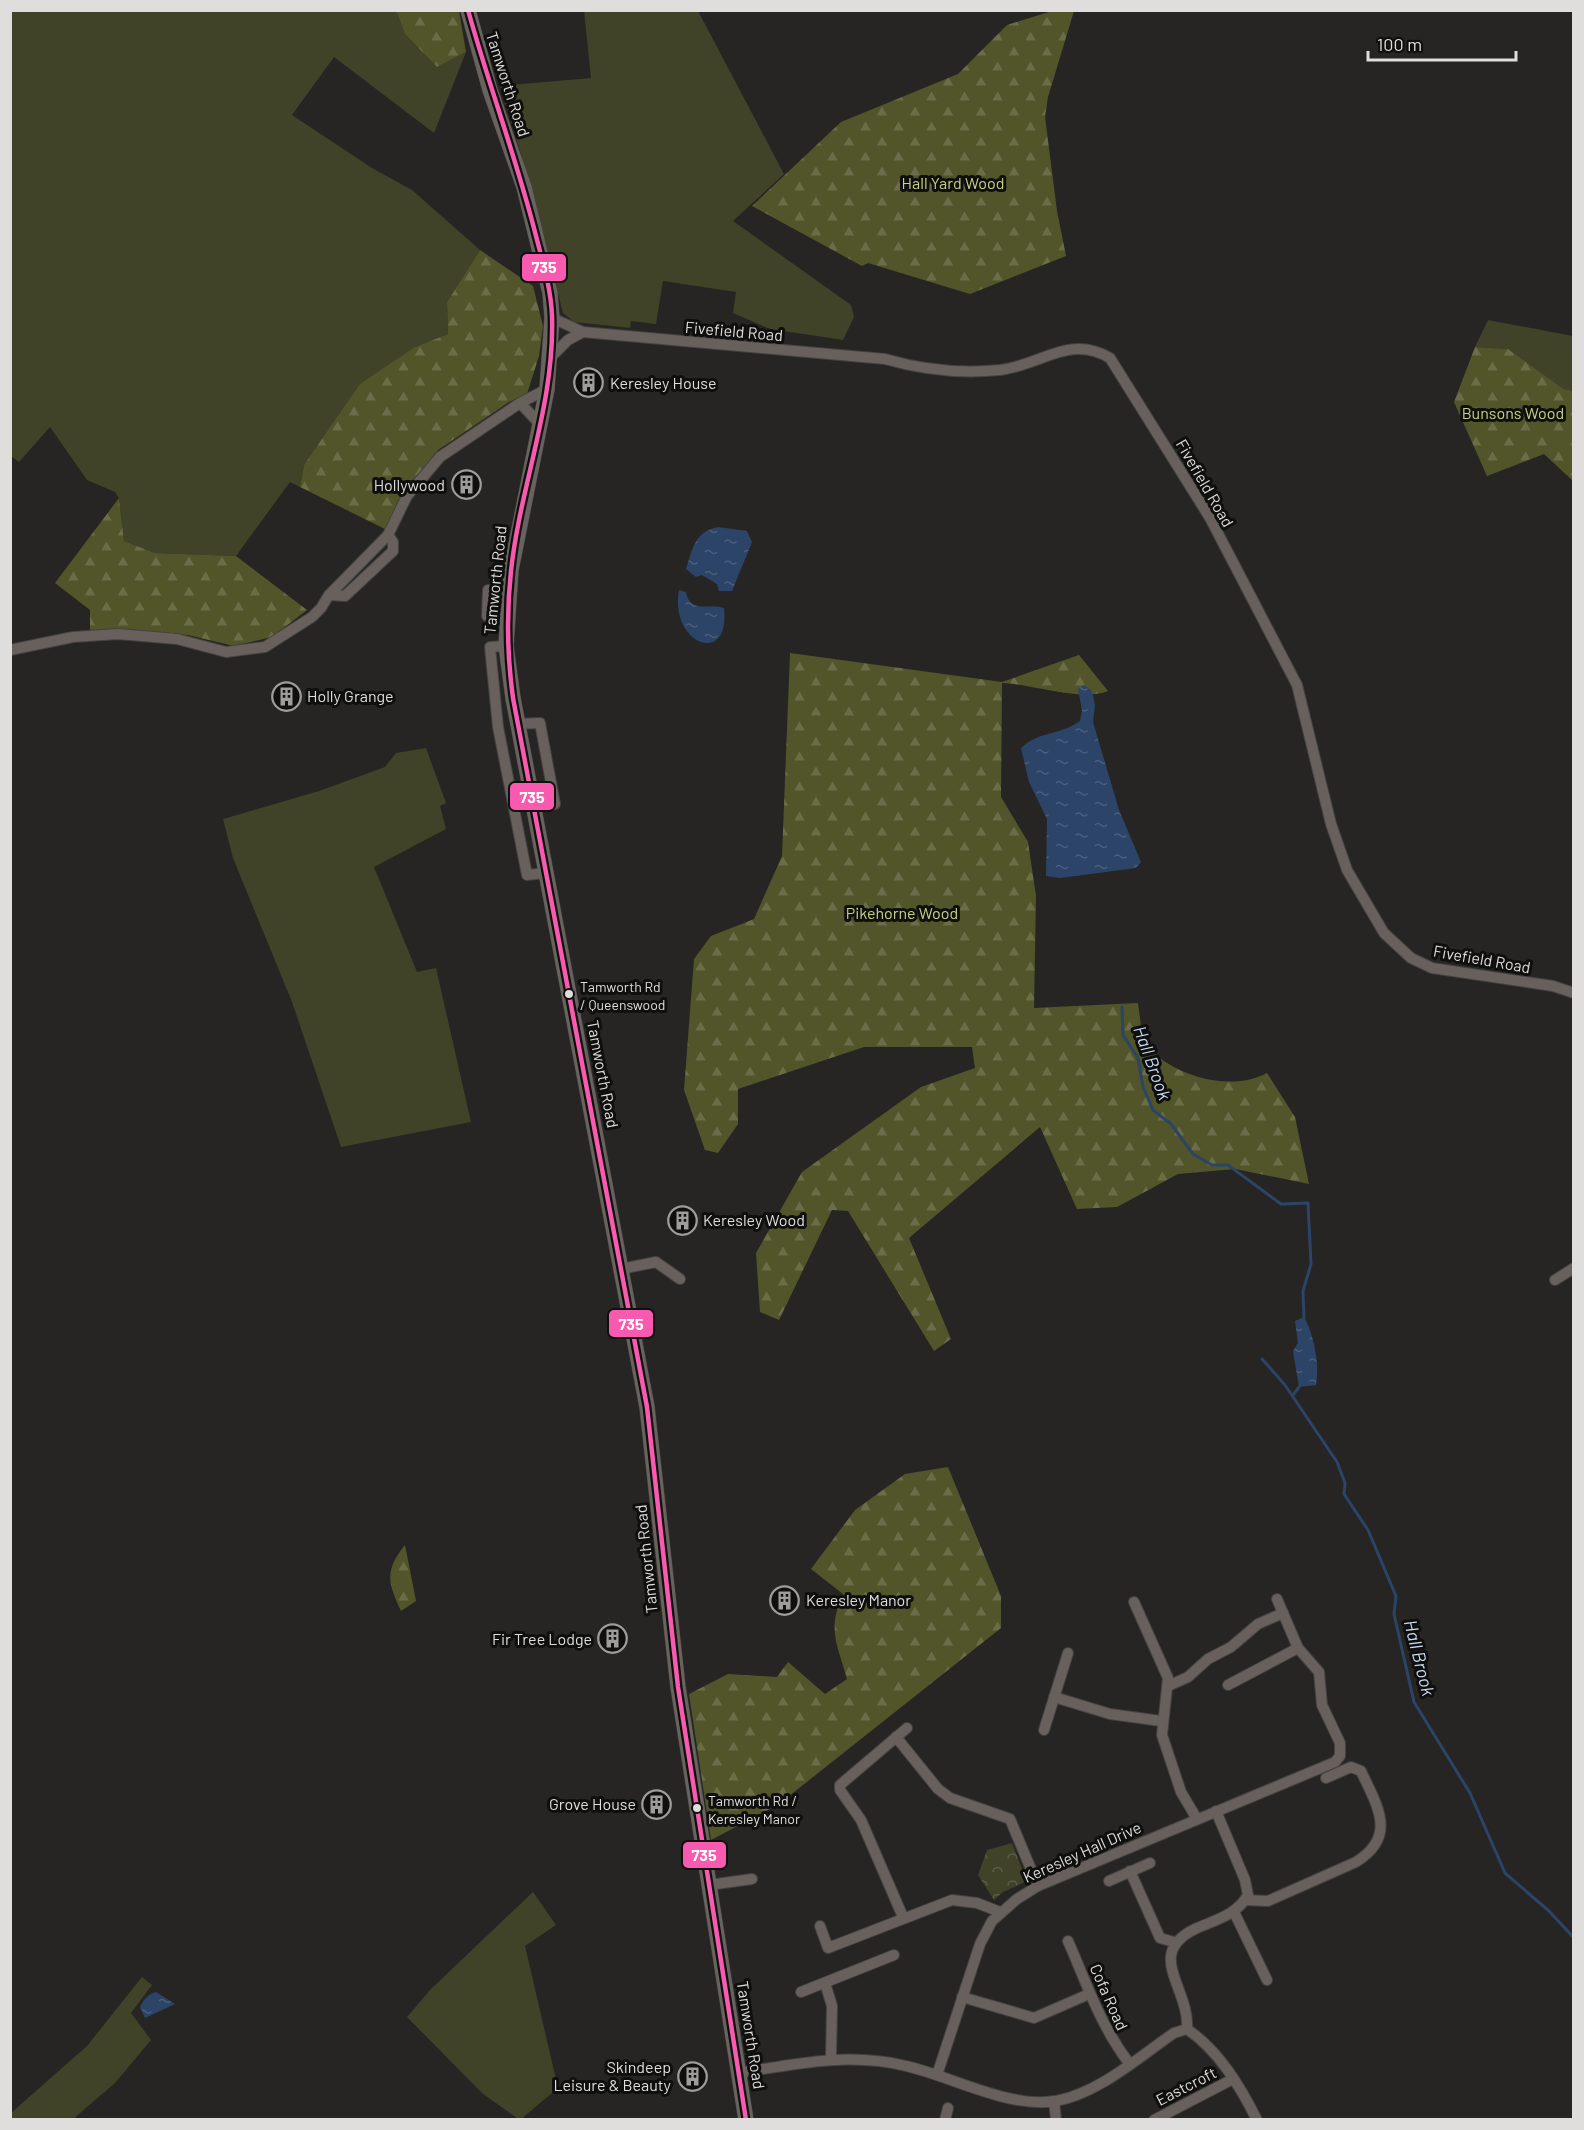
<svg xmlns="http://www.w3.org/2000/svg" width="1584" height="2130" font-family="Barlow,sans-serif">
<style>
.green{fill:#404327}
.forest{fill:url(#forest-firs)}
.park{fill:url(#park-crowns)}
.water{fill:url(#water-ripples)}
.lines{fill:none;stroke-linecap:round;stroke-linejoin:round}
.stream{stroke:#2b4467;stroke-width:3}
.street-casing{stroke:#444341;stroke-width:12}
.secondary-casing{stroke:#444341;stroke-width:16}
.street{stroke:#67605c;stroke-width:10}
.secondary{stroke:#69635f;stroke-width:15}
.bus-1-casing{stroke:#0f0f0d;stroke-width:9}
.bus-1{stroke:#f75aaf;stroke-width:4.5}
.bus-dot{fill:#dfdedc;stroke:#0f0f0d;stroke-width:2}
.labels{text-anchor:middle;stroke-width:6;stroke-linejoin:round;paint-order:stroke}
.bus-label{font-size:14px;fill:#dfdedc;stroke:#0f0f0d;text-anchor:start}
.street-label{font-size:16px;fill:#dfdedc;stroke:#0f0f0d}
.park-label{font-size:16px;fill:#c8d282;stroke:#0f0f0d}
.poi-label{font-size:16px;fill:#dfdedc;stroke:#0f0f0d;text-anchor:start}
.water-label{font-size:18px;font-style:italic;fill:#cadcf6;stroke:#0f0f0d}
.line-badge{stroke:#0f0f0d;stroke-width:2}
.badge-label{font-size:16px;text-anchor:middle;font-weight:bold;fill:#fff}
</style>
<defs>
<pattern id="forest-firs" width="22" height="20" patternUnits="userSpaceOnUse" patternTransform="scale(1.5)"><rect width="22" height="20" fill="#515529"/><path d="M5 1l3.5 6h-7zM16 11l3.5 6h-7z" fill="#6a6d47"/></pattern>
<pattern id="park-crowns" width="20" height="18" patternUnits="userSpaceOnUse" patternTransform="scale(1.5)"><rect width="20" height="18" fill="#404327"/><path d="M2 6a3 3 0 1 1 6 0M12 15a3 3 0 1 1 6 0" fill="none" stroke="#5b5e46"/></pattern>
<pattern id="water-ripples" width="26" height="14" patternUnits="userSpaceOnUse" patternTransform="scale(1.5)"><rect width="26" height="14" fill="#2b4467"/><path d="M2 4q2-2 4 0t4 0M15 11q2-2 4 0t4 0" fill="none" stroke="#495f7c"/></pattern>
</defs>
<rect width="100%" height="100%" fill="#262524"/>
<g class="green">
<polygon points="11,11 396,11 405,34 437,67 466,52 434,133 334,57 292,115 372,168 412,190 480,250 447,302 448,334 415,347 304,465 300,487 290,482 236,556 155,553 124,541 119,498 115,492 87,480 50,427 19,462 11,456"/>
<polygon points="584,11 698,11 784,174 733,221 851,305 854,317 843,340 770,329 733,313 736,292 663,281 656,324 631,321 630,328 574,322 563,313 530,183 500,86 591,78"/>
<polygon points="1488,320 1573,336 1573,391 1564,389 1508,349 1475,347"/>
<polygon points="426,748 446,803 440,806 446,829 374,867 417,972 436,968 471,1122 341,1147 292,1002 233,858 223,819 319,791 385,767 396,753"/>
<polygon points="533,1892 556,1925 525,1946 558,2088 521,2119 518,2119 482,2093 407,2017 431,1989"/>
<polygon points="142,1977 152,1985 131,2013 151,2040 115,2083 73,2119 11,2119 11,2113 87,2046"/>
</g>
<g class="forest">
<polygon points="396,11 459,11 466,52 437,67 405,34"/>
<polygon points="1052,11 1074,11 1048,97 1045,117 1057,211 1066,256 970,294 868,263 862,266 752,206 841,122 958,74 1007,25"/>
<polygon points="480,250 533,286 543,326 539,356 527,394 509,402 438,450 398,501 385,529 300,487 304,465 360,384 415,347 448,334 447,302"/>
<polygon points="1475,347 1508,349 1564,389 1573,391 1573,481 1544,454 1487,476 1454,402"/>
<polygon points="119,498 124,541 155,553 236,556 307,610 272,637 234,646 188,635 137,631 90,632 90,610 55,583"/>
<path d="M790,653L1002,682L1079,655L1108,691C1080,702 1032,684 1002,683L1001,797L1028,842L1036,896L1034,1008L1138,1003L1143,1041C1150,1048 1158,1058 1167,1063C1195,1081 1238,1089 1267,1073L1295,1117L1309,1184L1235,1169L1178,1174L1117,1207L1077,1209L1040,1127L909,1238L951,1339L934,1351L848,1211L832,1210L779,1320L760,1312L756,1253L802,1172L921,1087L975,1068L972,1047H864L738,1089V1124L718,1153L705,1150L684,1090L694,959L711,936L754,919L782,856Z"/>
<path d="M948,1467L1001,1596V1628L779,1804L711,1840L689,1694L728,1674L777,1677L788,1662L825,1694L847,1679C837,1643 827,1630 843,1594L811,1569L855,1510L905,1474Z"/>
<path d="M405,1545L416,1601L401,1611C388,1583 384,1571 405,1545Z"/>
</g>
<polygon class="park" points="1012,1843 1027,1881 1003,1892 994,1900 978,1875 987,1850"/>
<g class="water">
<path d="M718,527L747,531L752,542L732,591H719L717,584L702,575L696,577L686,569C692,550 695,531 718,527Z"/>
<path d="M679,590L686,592C690,614 709,603 724,608C731,667 669,645 679,590Z"/>
<path d="M1084,685L1092,691L1095,705L1093,722L1119,810L1141,862L1136,868L1060,878L1046,876L1047,819L1029,782L1021,748C1041,730 1059,736 1080,721L1082,710L1078,689Z"/>
<path d="M1304,1317C1314,1334 1320,1366 1316,1385L1299,1387L1293,1351L1298,1343L1295,1321Z"/>
<path d="M156,1992L175,2004L145,2018L140,2007C143,2000 148,1994 156,1992Z"/>
</g>
<g class="lines">
<g class="stream">
<polyline points="1122,1007 1123,1035 1138,1058 1143,1087 1153,1110 1171,1124 1193,1154 1212,1165 1228,1165 1281,1204 1308,1203 1311,1264 1303,1291 1304,1318"/>
<polyline points="1262,1359 1285,1385 1337,1462 1345,1483 1344,1494 1368,1530 1396,1596 1394,1614 1414,1702 1470,1793 1505,1873 1549,1911 1574,1938"/>
<polyline points="1293,1395 1299,1387"/>
</g>
<defs>
<g id="street">
<path d="M552,318L583,332L885,359C923,370 960,374 1000,370C1042,365 1069,334 1110,358L1210,518L1297,685L1331,824L1347,870L1384,933L1411,958L1432,968L1553,986L1574,993"/>
<polyline points="551,357 568,340 583,332"/>
<polyline points="520,403 540,424"/>
<polyline points="488,590 487,616 507,617"/>
<polyline points="329,595 345,596 393,551 393,542 388,535"/>
<polyline points="506,646 490,647 498,727 527,875 545,873"/>
<polyline points="10,650 73,637 118,634 177,639 226,652 265,647 312,617 321,608 329,595 388,535 407,496 440,457 520,403 547,389"/>
<polyline points="517,724 540,723 555,804 534,807"/>
<polyline points="621,1269 656,1262 680,1279"/>
<polyline points="1555,1280 1574,1268"/>
<polyline points="1134,1602 1168,1678 1162,1735 1181,1792 1197,1819"/>
<polyline points="1228,1685 1298,1648"/>
<polyline points="1168,1686 1188,1677 1208,1659 1231,1647 1258,1624 1283,1613"/>
<polyline points="1054,1697 1110,1714 1161,1721"/>
<polyline points="1044,1730 1068,1653"/>
<polyline points="896,1737 938,1789 950,1798 1010,1819 1038,1886"/>
<polyline points="1130,1871 1160,1938 1174,1942"/>
<polyline points="1109,1881 1150,1863"/>
<polyline points="709,1885 752,1879"/>
<path d="M1245,1900L1268,1901L1356,1862C1398,1836 1377,1806 1361,1771L1351,1767L1326,1778"/>
<polyline points="1234,1912 1267,1980"/>
<polyline points="903,1917 861,1820 840,1790 840,1785 907,1728"/>
<polyline points="820,1926 828,1948 952,1900 977,1903 1000,1912"/>
<path d="M1068,1941C1087,1984 1100,2025 1129,2063"/>
<polyline points="825,1983 832,2006 831,2058"/>
<polyline points="801,1992 894,1955"/>
<polyline points="962,1997 1034,2018 1089,1994"/>
<path d="M1187,2029C1190,1988 1144,1954 1195,1929C1215,1920 1237,1915 1248,1895L1245,1880L1216,1811"/>
<path d="M739,2073C795,2064 849,2052 906,2066C951,2076 1009,2109 1056,2101C1099,2093 1139,2057 1174,2033L1187,2029C1219,2051 1240,2086 1257,2120"/>
<polyline points="937,2075 980,1944 992,1921 1017,1899 1038,1886 1335,1762 1340,1756 1340,1743 1322,1705 1319,1672 1298,1648 1277,1599"/>
<polyline points="1054,2101 1056,2120"/>
<polyline points="945,2120 948,2108"/>
<polyline points="1154,2120 1233,2079"/>
</g>
<polyline id="secondary" points="468,10 490,90 524,187 550,293 552,318 547,389 511,570 506,646 513,698 647,1407 678,1687 746,2120"/>
</defs>
<use href="#street" class="street-casing"/>
<use href="#secondary" class="secondary-casing"/>
<use href="#street" class="street"/>
<use href="#secondary" class="secondary"/>
<defs>
<path id="bus-1" d="M468,10C489,86 517,160 536,236C543,263 551,289 552,316C555,403 520,486 511,571C506,616 507,654 513,698L647,1407L678,1687L746,2120"/>
</defs>
<use href="#bus-1" class="bus-1-casing"/>
<use href="#bus-1" class="bus-1"/>
</g>
<defs>
<symbol id="building-ring" viewBox="-11 -11 22 22"><circle r="9.5" fill="#0f0f0d" stroke="#9e9d9c" stroke-width="1.5"/><path d="M-4-6H4V6H1V3H-1V6H-4ZM-2.5-4.3h1.7v1.8h-1.7ZM.8-4.3h1.7v1.8H.8ZM-2.5-1h1.7V.8h-1.7ZM.8-1h1.7V.8H.8Z" fill="#9e9d9c"/></symbol>
</defs>
<g fill-rule="evenodd">
<use href="#building-ring" x="572" y="366" width="33" height="33"/>
<use href="#building-ring" x="450" y="468" width="33" height="33"/>
<use href="#building-ring" x="270" y="680" width="33" height="33"/>
<use href="#building-ring" x="666" y="1204" width="33" height="33"/>
<use href="#building-ring" x="768" y="1584" width="33" height="33"/>
<use href="#building-ring" x="596" y="1622" width="33" height="33"/>
<use href="#building-ring" x="640" y="1788" width="33" height="33"/>
<use href="#building-ring" x="676" y="2060" width="33" height="33"/>
</g>
<g class="bus-dot">
<circle cx="569" cy="994" r="5"/>
<circle cx="697" cy="1808" r="5"/>
</g>
<g class="labels">
<g class="bus-label">
<text x="580" y="992">Tamworth Rd<tspan x="580" dy="18">/ Queenswood</tspan></text>
<text x="708" y="1806">Tamworth Rd /<tspan x="708" dy="18">Keresley Manor</tspan></text>
</g>
<g class="street-label">
<text transform="translate(508 84) rotate(72)" y="6">Tamworth Road</text>
<text transform="translate(734 331) rotate(5)" y="6">Fivefield Road</text>
<text transform="translate(1205 483) rotate(60)" y="6">Fivefield Road</text>
<text transform="translate(495 580) rotate(-84)" y="6">Tamworth Road</text>
<text transform="translate(1482 959) rotate(10)" y="6">Fivefield Road</text>
<text transform="translate(603 1074) rotate(79)" y="6">Tamworth Road</text>
<text transform="translate(646 1559) rotate(-96)" y="6">Tamworth Road</text>
<text transform="translate(1082 1852) rotate(-24)" y="6">Keresley Hall Drive</text>
<text transform="translate(1109 1997) rotate(66)" y="6">Cofa Road</text>
<text transform="translate(751 2035) rotate(81)" y="6">Tamworth Road</text>
<text transform="translate(1186 2086) rotate(-27)" y="6">Eastcroft</text>
</g>
<g class="park-label">
<text x="953" y="189">Hall Yard Wood</text>
<text x="1513" y="419">Bunsons Wood</text>
<text x="902" y="919">Pikehorne Wood</text>
</g>
<g class="poi-label">
<text x="610" y="389">Keresley House</text>
<text x="445" y="491" text-anchor="end">Hollywood</text>
<text x="307" y="702">Holly Grange</text>
<text x="703" y="1226">Keresley Wood</text>
<text x="806" y="1606">Keresley Manor</text>
<text x="592" y="1645" text-anchor="end">Fir Tree Lodge</text>
<text x="636" y="1810" text-anchor="end">Grove House</text>
<text x="671" y="2073" text-anchor="end">Skindeep<tspan x="671" dy="18">Leisure &amp; Beauty</tspan></text>
</g>
<g class="water-label">
<text transform="translate(1152 1063) rotate(70)" y="6">Hall Brook</text>
<text transform="translate(1419 1658) rotate(76)" y="6">Hall Brook</text>
</g>
</g>
<g class="line-badge">
<rect x="521" y="253" width="46" height="29" rx="6" fill="#f75aaf"/>
<rect x="509" y="782" width="46" height="29" rx="6" fill="#f75aaf"/>
<rect x="608" y="1309" width="46" height="29" rx="6" fill="#f75aaf"/>
<rect x="682" y="1841" width="45" height="28" rx="6" fill="#f75aaf"/>
</g>
<g class="badge-label">
<text x="544" y="273">735</text>
<text x="532" y="803">735</text>
<text x="631" y="1330">735</text>
<text x="704" y="1861">735</text>
</g>
<rect width="1584" height="2130" fill="none" stroke="#dfdedc" stroke-width="24"/>
<path d="M1368 51v9h148v-9" fill="none" stroke="#dfdedc" stroke-width="3"/>
<text x="1377" y="51" font-size="18" fill="#dfdedc" stroke="#0f0f0d" stroke-width="4.5" paint-order="stroke">100 m</text>
</svg>
